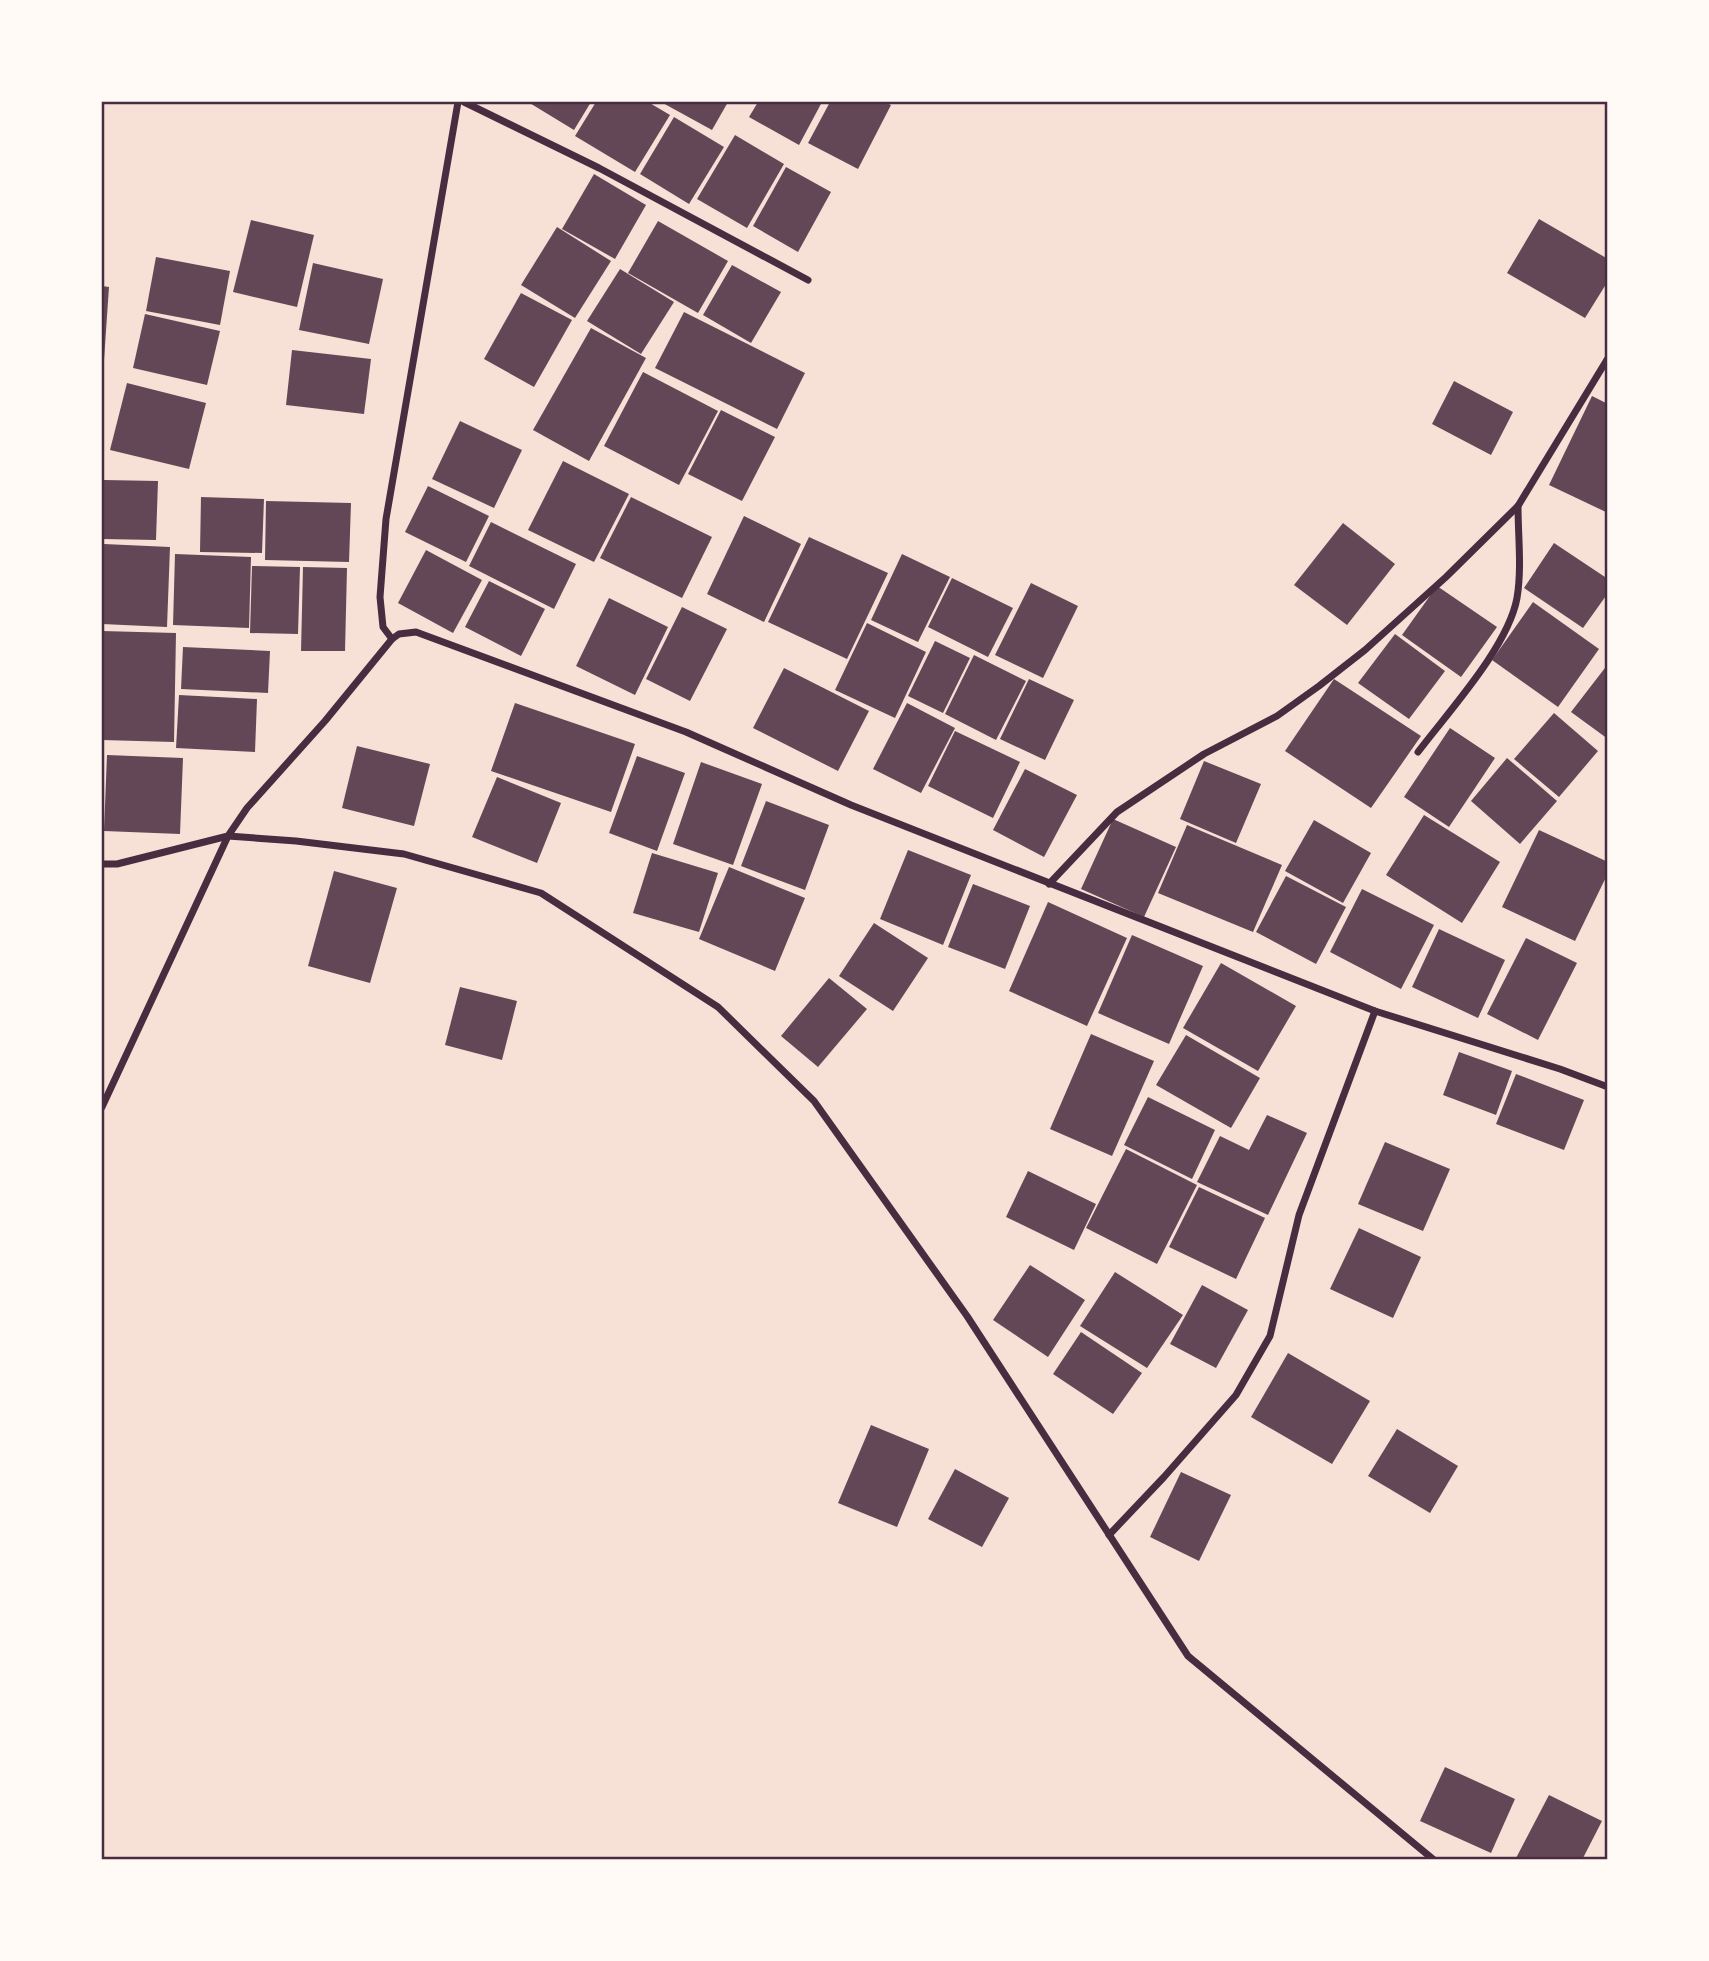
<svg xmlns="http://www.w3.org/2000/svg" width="1709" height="1961" font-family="Montserrat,sans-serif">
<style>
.building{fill:#644757}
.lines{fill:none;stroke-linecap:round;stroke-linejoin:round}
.minor{stroke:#4a2c40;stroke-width:7}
.neatline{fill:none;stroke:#4a2c40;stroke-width:2.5}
</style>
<rect width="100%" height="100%" fill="#f7e1d7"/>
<g class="building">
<polygon points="528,102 591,102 574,130"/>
<polygon points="596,102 648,102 670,115 635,172 575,136"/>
<polygon points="661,102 728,102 712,130"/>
<polygon points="758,102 822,102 799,145 749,117"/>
<polygon points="830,102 884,102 891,105 858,169 808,143"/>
<polygon points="674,117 724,147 689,204 640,174"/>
<polygon points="735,135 784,164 747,228 697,199"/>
<polygon points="786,167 831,192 798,252 753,226"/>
<polygon points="594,174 646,205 615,259 562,229"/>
<polygon points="1539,219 1608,259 1608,281 1585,318 1507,273"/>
<polygon points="251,220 314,235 297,307 233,292"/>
<polygon points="658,221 728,261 698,313 628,273"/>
<polygon points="557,227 611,261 575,318 521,285"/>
<polygon points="156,257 230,271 220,325 146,311"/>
<polygon points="313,263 383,279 369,344 299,330"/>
<polygon points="732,265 781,292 751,343 703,315"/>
<polygon points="620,269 674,302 641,354 587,321"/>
<polygon points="102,286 109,287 104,360 102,360"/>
<polygon points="521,293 572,320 534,387 484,359"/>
<polygon points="684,312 805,373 777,429 655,368"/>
<polygon points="145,314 220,331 207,385 133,368"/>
<polygon points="591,328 646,358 589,461 533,430"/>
<polygon points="292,350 371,359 364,414 286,405"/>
<polygon points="643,372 718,411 679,485 604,446"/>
<polygon points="1454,381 1513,412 1491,455 1432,424"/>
<polygon points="127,383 206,403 189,469 110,450"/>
<polygon points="1592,396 1608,404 1608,513 1549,485"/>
<polygon points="721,410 775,437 742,501 688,474"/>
<polygon points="460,421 522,450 494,508 432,479"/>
<polygon points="563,461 629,494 594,562 528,530"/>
<polygon points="104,480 158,481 156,540 102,539"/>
<polygon points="428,486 489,516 466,562 405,532"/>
<polygon points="201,497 264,499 262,553 200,552"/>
<polygon points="631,497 712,537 682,598 600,558"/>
<polygon points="266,501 351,503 349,562 265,560"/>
<polygon points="744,516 801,544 764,622 707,594"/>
<polygon points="491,522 576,564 554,609 469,566"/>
<polygon points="1343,523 1395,564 1347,625 1294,585"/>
<polygon points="809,537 888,573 847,659 768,622"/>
<polygon points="1554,543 1608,579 1608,593 1583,628 1524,588"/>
<polygon points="104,544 170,547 167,627 102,624"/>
<polygon points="426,550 482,580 453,633 398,603"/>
<polygon points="175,554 251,557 249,628 173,625"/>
<polygon points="902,554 950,577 918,642 871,620"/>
<polygon points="252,566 300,567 298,634 250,633"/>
<polygon points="303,567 347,568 345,651 301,651"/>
<polygon points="952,578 1013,608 988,657 928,627"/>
<polygon points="489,581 545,609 521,656 465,627"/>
<polygon points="1031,583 1078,606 1043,678 995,655"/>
<polygon points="1437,586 1497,627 1461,677 1402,635"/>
<polygon points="609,598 668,627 635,695 576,666"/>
<polygon points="1533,602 1599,649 1558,707 1492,660"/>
<polygon points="682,607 727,629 690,701 646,679"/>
<polygon points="867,623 926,652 895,718 835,690"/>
<polygon points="102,631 176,633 174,742 102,740"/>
<polygon points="1395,634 1445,671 1409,719 1358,683"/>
<polygon points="935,641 970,658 943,713 908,696"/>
<polygon points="183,647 270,651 268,693 181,689"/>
<polygon points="974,655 1026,681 996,740 945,714"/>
<polygon points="1608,664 1608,739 1571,712"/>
<polygon points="784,668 869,711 838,771 753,728"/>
<polygon points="1029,679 1074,700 1045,760 1000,739"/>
<polygon points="1334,679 1421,736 1371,808 1285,751"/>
<polygon points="179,695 257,699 255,752 176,748"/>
<polygon points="515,703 635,744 611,812 491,771"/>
<polygon points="907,703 955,728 921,793 873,769"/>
<polygon points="1554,713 1598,751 1559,797 1514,759"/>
<polygon points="1450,728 1495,758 1449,827 1404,797"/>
<polygon points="955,731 1020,762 993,818 928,786"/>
<polygon points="357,746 430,764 414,826 342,808"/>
<polygon points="107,755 183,758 180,834 104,831"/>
<polygon points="637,756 685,773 657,851 609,833"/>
<polygon points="1507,758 1557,801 1520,844 1471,801"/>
<polygon points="1204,761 1261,784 1236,843 1180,819"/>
<polygon points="701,762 762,784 733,865 673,844"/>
<polygon points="1025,769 1077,795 1044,857 993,830"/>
<polygon points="497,777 561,803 537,863 472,837"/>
<polygon points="766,801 829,825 805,890 741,866"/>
<polygon points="1424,815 1500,862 1462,923 1386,875"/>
<polygon points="1113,819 1176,847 1144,917 1081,889"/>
<polygon points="1314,820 1371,853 1343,903 1285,871"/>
<polygon points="1187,825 1282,865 1253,932 1158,893"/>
<polygon points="1539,830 1608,862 1608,873 1575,941 1502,907"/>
<polygon points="908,850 971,875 943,945 880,919"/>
<polygon points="652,853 718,873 699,932 633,913"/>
<polygon points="729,867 805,898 775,971 699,939"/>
<polygon points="334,871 397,888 370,983 308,966"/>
<polygon points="1286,876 1346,907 1316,964 1256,932"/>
<polygon points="973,884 1030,906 1005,969 948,947"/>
<polygon points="1362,889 1434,925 1401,989 1330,952"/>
<polygon points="1048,902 1127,938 1087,1026 1009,991"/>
<polygon points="874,923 928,958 893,1011 839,976"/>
<polygon points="1439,929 1505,960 1478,1018 1412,987"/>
<polygon points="1132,935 1203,966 1169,1044 1098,1013"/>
<polygon points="1526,938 1577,963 1538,1040 1487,1014"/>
<polygon points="1221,963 1296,1006 1258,1071 1183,1028"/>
<polygon points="829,978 867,1009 818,1067 781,1036"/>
<polygon points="460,987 517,1001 502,1060 445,1045"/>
<polygon points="1091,1034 1154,1061 1112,1156 1050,1129"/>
<polygon points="1186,1035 1260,1078 1231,1128 1156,1085"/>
<polygon points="1459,1052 1512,1071 1496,1115 1443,1095"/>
<polygon points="1516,1074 1584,1100 1564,1150 1496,1124"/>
<polygon points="1148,1097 1215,1130 1192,1179 1124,1145"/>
<polygon points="1267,1115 1307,1133 1268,1215 1197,1182 1220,1136 1249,1150"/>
<polygon points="1385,1142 1450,1169 1423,1231 1358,1204"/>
<polygon points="1126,1149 1197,1185 1157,1264 1086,1228"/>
<polygon points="1028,1171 1096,1204 1074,1250 1006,1217"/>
<polygon points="1199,1187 1265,1218 1236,1279 1169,1247"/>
<polygon points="1359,1228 1421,1257 1393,1318 1330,1289"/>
<polygon points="1030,1265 1085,1300 1048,1357 993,1320"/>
<polygon points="1115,1272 1183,1315 1147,1368 1080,1326"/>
<polygon points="1202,1285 1248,1310 1216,1368 1170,1344"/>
<polygon points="1081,1332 1142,1373 1113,1414 1053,1374"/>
<polygon points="1288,1353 1370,1401 1332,1464 1251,1417"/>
<polygon points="871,1425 929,1449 897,1527 838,1503"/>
<polygon points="1397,1429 1458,1466 1430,1513 1368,1476"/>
<polygon points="955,1469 1009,1498 982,1547 928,1519"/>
<polygon points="1181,1472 1231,1495 1199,1561 1150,1537"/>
<polygon points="1445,1767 1515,1799 1491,1853 1420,1821"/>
<polygon points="1549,1795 1602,1821 1582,1860 1515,1860"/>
</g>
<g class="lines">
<g class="minor">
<polyline points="464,102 599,168 808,280"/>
<polyline points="392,639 383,627 380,597 386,519 458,102"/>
<path d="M1418,752C1449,711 1508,647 1517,598C1522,568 1518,536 1518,506"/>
<polyline points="102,864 117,864 228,836 247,808 325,721 392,639 399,634 416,632 686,732 851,805 1375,1011 1560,1069 1608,1087"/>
<polyline points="1049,884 1117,812 1204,754 1277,716 1319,686 1365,650 1446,577 1518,506 1608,358"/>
<polyline points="102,1107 228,836 296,841 404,854 541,893 718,1007 814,1101 967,1316 1188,1656 1434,1860"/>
<polyline points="1109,1535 1164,1477 1236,1395 1270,1336 1299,1215 1375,1011"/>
</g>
</g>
<rect width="1709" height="1961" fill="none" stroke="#fffaf5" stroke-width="206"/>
<rect x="103" y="103" width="1503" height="1755" class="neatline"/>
</svg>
